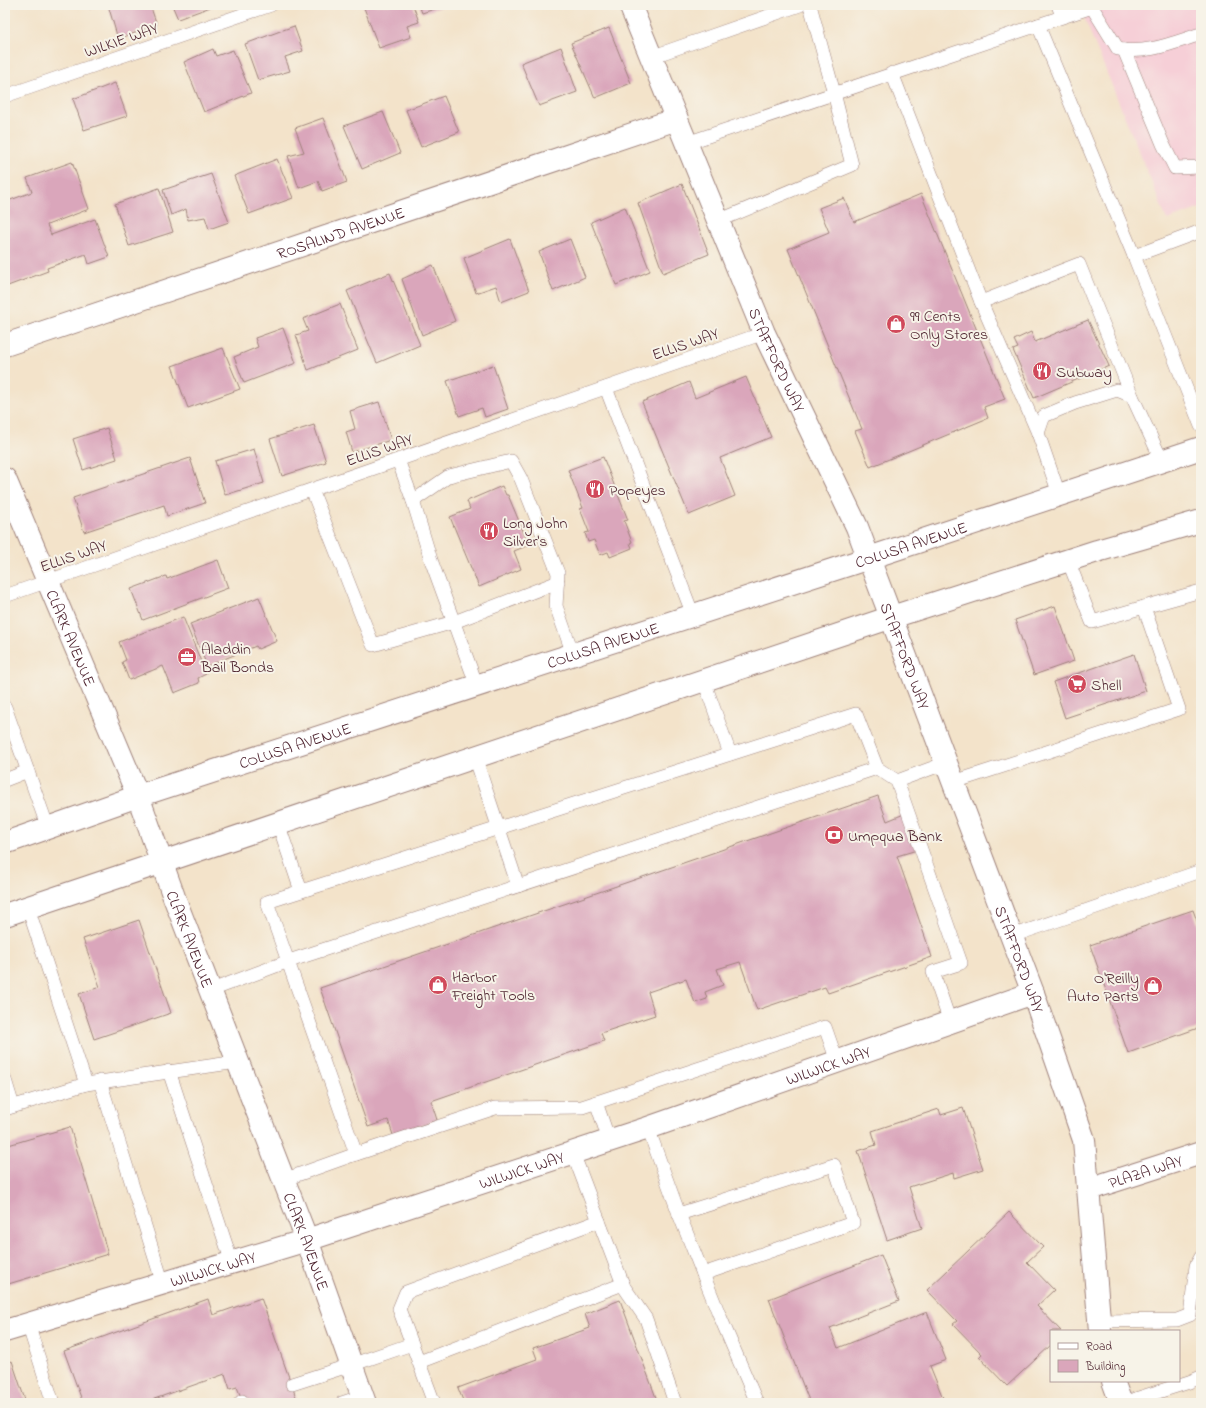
<svg xmlns="http://www.w3.org/2000/svg" width="1206" height="1408" font-family="'Indie Flower',sans-serif">
<style>
.built{fill:#f6cfd7}
.building{fill:#daa6bb}
.lines{fill:none;stroke-linecap:round;stroke-linejoin:round}
.service-casing{stroke:#9e817a;stroke-width:14}
.minor-casing{stroke:#9e817a;stroke-width:24}
.tertiary-casing{stroke:#9e817a;stroke-width:24}
.trunk-casing{stroke:#9e817a;stroke-width:24}
.service{stroke:#fff;stroke-width:13}
.minor{stroke:#fff;stroke-width:22}
.tertiary{stroke:#fff;stroke-width:22}
.trunk{stroke:#fff;stroke-width:22}
.labels{text-anchor:middle;stroke-width:4;stroke-linejoin:round;paint-order:stroke}
.street-label{font-size:16px;fill:#4a1f2b;stroke:#f7f3e8}
.poi-label{font-size:16px;fill:#4a1f2b;stroke:#f7f3e8;text-anchor:start}
</style>
<rect width="100%" height="100%" fill="#f7f3e8"/>
<filter id="ink" filterUnits="userSpaceOnUse"><feTurbulence type="fractalNoise" baseFrequency=".025" numOctaves="2"/><feDisplacementMap in="SourceGraphic" scale="8" xChannelSelector="R" yChannelSelector="G"/><feConvolveMatrix kernelMatrix="1 2 1 2 8 2 1 2 1" color-interpolation-filters="sRGB"/></filter>
<filter id="wash" filterUnits="userSpaceOnUse"><feTurbulence type="fractalNoise" baseFrequency=".012" numOctaves="4" result="noise"/><feDisplacementMap in="SourceGraphic" scale="16" xChannelSelector="R" yChannelSelector="G"/><feGaussianBlur stdDeviation="0.9" result="paint"/><feColorMatrix in="noise" values="0 0 0 0 0 0 0 0 0 0 0 0 0 0 0 0 0 1.4 0 .05"/><feComposite in="paint" operator="in"/></filter>
<g filter="url(#wash)">
<rect width="100%" height="100%" fill="#f3e3ca"/>
<polygon class="built" points="1079,5 1201,5 1201,208 1167,220"/>
<g id="blocks">
<g class="building">
<polygon points="88,5 102,5 90,9"/>
<polygon points="108,5 150,5 157,25 118,39"/>
<polygon points="172,5 216,5 178,19"/>
<polygon points="363,5 413,5 419,22 407,26 411,37 379,48"/>
<polygon points="419,5 447,5 422,13"/>
<polygon points="294,26 303,51 285,57 290,71 258,80 245,44"/>
<polygon points="609,28 631,83 595,98 571,43"/>
<polygon points="561,47 577,92 539,106 521,63"/>
<polygon points="213,49 216,56 233,50 251,93 204,112 184,62"/>
<polygon points="115,83 127,116 84,130 73,99"/>
<polygon points="444,96 459,132 421,147 406,110"/>
<polygon points="383,112 400,153 362,169 344,126"/>
<polygon points="323,118 347,182 322,191 318,181 299,188 288,156 304,152 295,128"/>
<polygon points="277,159 293,198 249,214 234,176"/>
<polygon points="72,162 89,209 47,225 51,235 95,219 109,257 89,264 86,254 47,268 48,271 5,287 5,202 32,192 27,178"/>
<polygon points="211,174 229,222 209,229 205,217 188,220 186,209 171,215 163,190"/>
<polygon points="682,184 709,254 663,273 638,203"/>
<polygon points="159,188 173,232 129,246 115,204"/>
<polygon points="921,194 1005,399 984,407 988,418 870,467 855,431 862,429 788,249 829,232 819,208 844,198 854,222"/>
<polygon points="625,207 650,271 616,285 591,222"/>
<polygon points="510,239 529,291 501,302 496,286 476,293 464,258"/>
<polygon points="570,239 585,277 553,291 539,252"/>
<polygon points="433,265 455,321 422,335 402,279"/>
<polygon points="390,273 420,345 377,363 347,291"/>
<polygon points="340,304 358,350 308,370 296,335 308,331 303,319"/>
<polygon points="1088,320 1109,366 1034,398 1013,350 1018,348 1014,340 1031,332 1035,342"/>
<polygon points="283,328 296,363 244,383 234,357 258,347 255,338"/>
<polygon points="223,348 240,389 188,408 172,366"/>
<polygon points="493,365 508,409 485,417 482,408 459,416 447,381"/>
<polygon points="746,377 771,437 720,458 735,496 689,515 642,402 689,382 695,398"/>
<polygon points="379,402 391,440 352,452 346,432 355,429 350,411"/>
<polygon points="314,425 326,462 282,476 270,439"/>
<polygon points="107,428 117,459 83,470 73,439"/>
<polygon points="254,449 264,483 225,495 215,461"/>
<polygon points="603,457 628,520 624,521 632,542 630,543 632,548 610,557 608,552 600,555 594,540 588,542 585,533 589,532 580,509 583,508 568,470"/>
<polygon points="190,458 205,503 167,516 164,505 84,532 73,498"/>
<polygon points="502,486 506,495 508,495 529,545 514,551 521,569 479,587 450,517 470,509 467,501"/>
<polygon points="218,560 228,588 143,620 131,589 166,576 167,579"/>
<polygon points="259,597 277,641 258,649 256,646 207,666 190,624"/>
<polygon points="1055,606 1074,661 1034,675 1015,620"/>
<polygon points="183,617 206,674 198,678 199,683 174,693 163,666 129,680 122,662 126,660 119,642"/>
<polygon points="1134,654 1146,691 1065,718 1053,682"/>
<polygon points="878,796 887,821 904,814 917,850 897,856 932,957 828,993 825,987 757,1010 740,962 717,969 723,985 705,992 707,999 695,1003 686,979 648,992 655,1015 601,1033 604,1041 431,1101 437,1120 393,1135 388,1120 368,1127 320,988"/>
<polygon points="1193,910 1201,932 1201,1027 1128,1053 1090,945"/>
<polygon points="139,920 171,1013 94,1039 79,994 100,987 83,939"/>
<polygon points="963,1108 983,1169 954,1178 953,1173 909,1187 922,1228 887,1240 858,1151 876,1145 872,1131 939,1109 941,1115"/>
<polygon points="70,1127 108,1254 5,1285 5,1146"/>
<polygon points="1009,1212 1043,1247 1027,1262 1054,1290 1037,1306 1061,1331 1051,1331 1051,1345 1007,1386 979,1357 982,1354 953,1324 957,1321 927,1290"/>
<polygon points="881,1255 899,1301 830,1328 838,1348 927,1312 946,1360 930,1366 943,1398 931,1403 810,1403 769,1299"/>
<polygon points="261,1298 298,1403 243,1403 237,1387 230,1389 225,1374 143,1403 83,1403 64,1351 208,1299 213,1315"/>
<polygon points="620,1300 658,1403 464,1403 458,1388 537,1359 533,1348 590,1328 585,1314"/>
<polygon points="12,1361 26,1403 5,1403 5,1364"/>
</g>
</g>
</g>
<g filter="url(#ink)">
<use href="#blocks" fill-opacity="0" stroke="#9e817a" stroke-width="1"/>
<g class="lines">
<defs>
<g id="service">
<polyline points="1058,5 1062,16"/>
<polyline points="1038,25 1134,256"/>
<polyline points="1124,50 1163,144 1175,168 1201,167"/>
<polyline points="651,57 800,5"/>
<polyline points="892,73 981,302 1079,264 1132,396"/>
<polyline points="5,96 271,5"/>
<path d="M687,143L1092,7L1118,49C1146,55 1175,42 1201,34"/>
<polyline points="718,221 852,165 834,93 810,5"/>
<polyline points="1201,231 1134,256 1201,426"/>
<polyline points="981,302 1038,433"/>
<polyline points="606,388 693,615"/>
<polyline points="398,460 413,501"/>
<polyline points="312,490 373,645 454,622 558,582"/>
<polyline points="1059,494 1038,433 1044,416 1075,403 1117,390 1132,396 1162,461"/>
<polyline points="1068,560 1092,622 1144,607"/>
<polyline points="5,596 764,333"/>
<polyline points="704,681 730,754"/>
<polyline points="477,686 431,560 413,501 449,476 511,461 521,479 558,573 556,606 573,654"/>
<polyline points="5,707 48,828"/>
<polyline points="475,757 518,886"/>
<polyline points="5,780 28,771"/>
<polyline points="897,781 961,963 933,972 950,1022"/>
<polyline points="954,782 1179,709 1144,607 1201,591"/>
<polyline points="278,823 301,891"/>
<polyline points="28,908 86,1084"/>
<polyline points="1012,936 1201,871"/>
<polyline points="209,991 289,961 877,768"/>
<polyline points="837,1061 825,1027 582,1107 495,1108 356,1154 267,902 856,714 877,768 897,781 946,763"/>
<polyline points="169,1071 232,1263"/>
<polyline points="5,1080 13,1106"/>
<polyline points="100,1081 163,1284"/>
<polyline points="596,1102 609,1140"/>
<polyline points="5,1109 86,1084 237,1062"/>
<polyline points="648,1128 679,1214 719,1314 757,1403"/>
<polyline points="573,1153 624,1287 646,1319 675,1403"/>
<polyline points="283,1180 356,1154"/>
<polyline points="679,1214 834,1165 853,1223 703,1274"/>
<polyline points="1100,1321 1177,1320 1190,1315 1196,1266 1201,1257"/>
<polyline points="28,1324 53,1403"/>
<polyline points="419,1362 623,1284"/>
<polyline points="292,1384 351,1365 412,1344"/>
<polyline points="240,1403 242,1401"/>
<polyline points="342,1403 363,1396"/>
<polyline points="434,1403 399,1309 406,1292 599,1221"/>
<polyline points="1123,1403 1189,1382 1201,1377"/>
</g>
<g id="minor">
<path id="s1" d="M630,5L764,333L857,527L1033,993L1084,1140L1100,1331"/>
<path id="s2" d="M5,345L677,119"/>
<path id="s3" d="M1089,1189L1201,1153"/>
<path id="s4" d="M5,1331L307,1240L648,1128L1033,993"/>
<polyline points="1113,1381 1121,1403"/>
</g>
<g id="tertiary">
<path id="s5" d="M5,479L138,796L174,897L307,1240L365,1403"/>
</g>
<g id="trunk">
<path id="s6" d="M5,843L138,796L869,558L1201,448"/>
<polyline points="5,915 892,617 1097,551 1201,521"/>
</g>
</defs>
<use href="#service" class="service-casing"/>
<use href="#minor" class="minor-casing"/>
<use href="#tertiary" class="tertiary-casing"/>
<use href="#trunk" class="trunk-casing"/>
<use href="#service" class="service"/>
<use href="#minor" class="minor"/>
<use href="#tertiary" class="tertiary"/>
<use href="#trunk" class="trunk"/>
</g>
</g>
<defs>
<symbol id="shop-disc" viewBox="-11 -11 22 22"><circle r="9.5" fill="#d1495b" stroke="#f7f3e8"/><path d="M-5-2.5h2.3a2.7 3.5 0 0 1 5.4 0H5L5.5 6h-11ZM-1.5-2.5h3a1.5 2.3 0 0 0-3 0Z" fill="#fff"/></symbol>
<symbol id="restaurant-disc" viewBox="-11 -11 22 22"><circle r="9.5" fill="#d1495b" stroke="#f7f3e8"/><path d="M-5-6h1v4h1v-4h1v4h1v-4h1v5L-1.5 .5V6h-2V.5L-5-1ZM5-6V6H3V1.5H1.5Q1.5-4 5-6Z" fill="#fff"/></symbol>
<symbol id="office-disc" viewBox="-11 -11 22 22"><circle r="9.5" fill="#d1495b" stroke="#f7f3e8"/><path d="M-6-3h4V-5.5h4V-3h4V5H-6ZM-1-4.5V-3h2v-1.5ZM-6 0V1H6V0Z" fill="#fff"/></symbol>
<symbol id="supermarket-disc" viewBox="-11 -11 22 22"><circle r="9.5" fill="#d1495b" stroke="#f7f3e8"/><path d="M-6-5.5h2.5l.6 2H6L4.5 2H-2.5L-4.4-4H-6ZM-1.5 3.2a1.3 1.3 0 1 0 .1 0ZM3 3.2a1.3 1.3 0 1 0 .1 0Z" fill="#fff"/></symbol>
<symbol id="bank-disc" viewBox="-11 -11 22 22"><circle r="9.5" fill="#d1495b" stroke="#f7f3e8"/><path d="M-6-4H6V4H-6ZM0-2.3a2.3 2.3 0 1 0 0 4.6a2.3 2.3 0 1 0 0-4.6Z" fill="#fff"/></symbol>
</defs>
<g fill-rule="evenodd">
<use href="#shop-disc" x="885" y="313" width="22" height="22"/>
<use href="#restaurant-disc" x="1031" y="360" width="22" height="22"/>
<use href="#restaurant-disc" x="584" y="478" width="22" height="22"/>
<use href="#restaurant-disc" x="478" y="520" width="22" height="22"/>
<use href="#office-disc" x="176" y="646" width="22" height="22"/>
<use href="#supermarket-disc" x="1066" y="673" width="22" height="22"/>
<use href="#bank-disc" x="823" y="824" width="22" height="22"/>
<use href="#shop-disc" x="427" y="974" width="22" height="22"/>
<use href="#shop-disc" x="1142" y="975" width="22" height="22"/>
</g>
<g class="labels">
<g class="street-label">
<text transform="translate(121 39) rotate(-19)" y="6">WILKIE WAY</text>
<text dy="6" stroke="none"><textPath href="#s2" startOffset="354">ROSALIND AVENUE</textPath></text>
<text transform="translate(685 343) rotate(-19)" y="6">ELLIS WAY</text>
<text dy="6" stroke="none"><textPath href="#s1" startOffset="384">STAFFORD WAY</textPath></text>
<text transform="translate(379 449) rotate(-19)" y="6">ELLIS WAY</text>
<text dy="6" stroke="none"><textPath href="#s6" startOffset="954">COLUSA AVENUE</textPath></text>
<text transform="translate(73 555) rotate(-19)" y="6">ELLIS WAY</text>
<text dy="6" stroke="none"><textPath href="#s5" startOffset="172">CLARK AVENUE</textPath></text>
<text dy="6" stroke="none"><textPath href="#s6" startOffset="630">COLUSA AVENUE</textPath></text>
<text dy="6" stroke="none"><textPath href="#s1" startOffset="707">STAFFORD WAY</textPath></text>
<text dy="6" stroke="none"><textPath href="#s6" startOffset="306">COLUSA AVENUE</textPath></text>
<text dy="6" stroke="none"><textPath href="#s5" startOffset="496">CLARK AVENUE</textPath></text>
<text dy="6" stroke="none"><textPath href="#s1" startOffset="1031">STAFFORD WAY</textPath></text>
<text dy="6" stroke="none"><textPath href="#s4" startOffset="865">WILWICK WAY</textPath></text>
<text dy="6" stroke="none"><textPath href="#s4" startOffset="541">WILWICK WAY</textPath></text>
<text dy="6" stroke="none"><textPath href="#s3" startOffset="59">PLAZA WAY</textPath></text>
<text dy="6" stroke="none"><textPath href="#s5" startOffset="820">CLARK AVENUE</textPath></text>
<text dy="6" stroke="none"><textPath href="#s4" startOffset="217">WILWICK WAY</textPath></text>
</g>
<g class="poi-label">
<text x="910" y="321">99 Cents<tspan x="910" dy="18">Only Stores</tspan></text>
<text x="1056" y="377">Subway</text>
<text x="609" y="495">Popeyes</text>
<text x="503" y="528">Long John<tspan x="503" dy="18">Silver's</tspan></text>
<text x="201" y="654">Aladdin<tspan x="201" dy="18">Bail Bonds</tspan></text>
<text x="1091" y="690">Shell</text>
<text x="848" y="841">Umpqua Bank</text>
<text x="452" y="982">Harbor<tspan x="452" dy="18">Freight Tools</tspan></text>
<text x="1139" y="983" text-anchor="end">O'Reilly<tspan x="1139" dy="18">Auto Parts</tspan></text>
</g>
</g>
<rect width="1206" height="1408" fill="none" stroke="#f7f3e8" stroke-width="20"/>
<rect x="1050" y="1330" width="130" height="52" fill="#f7f3e8" stroke="#b29e9c"/>
<rect x="1058" y="1343" width="20" height="6" fill="#ffffff" stroke="#b29e9c"/>
<text x="1086" y="1350" font-size="12" fill="#4a1f2b">Road</text>
<rect x="1058" y="1360" width="20" height="12" fill="#daa6bb" stroke="#b29e9c"/>
<text x="1086" y="1370" font-size="12" fill="#4a1f2b">Building</text>
</svg>
